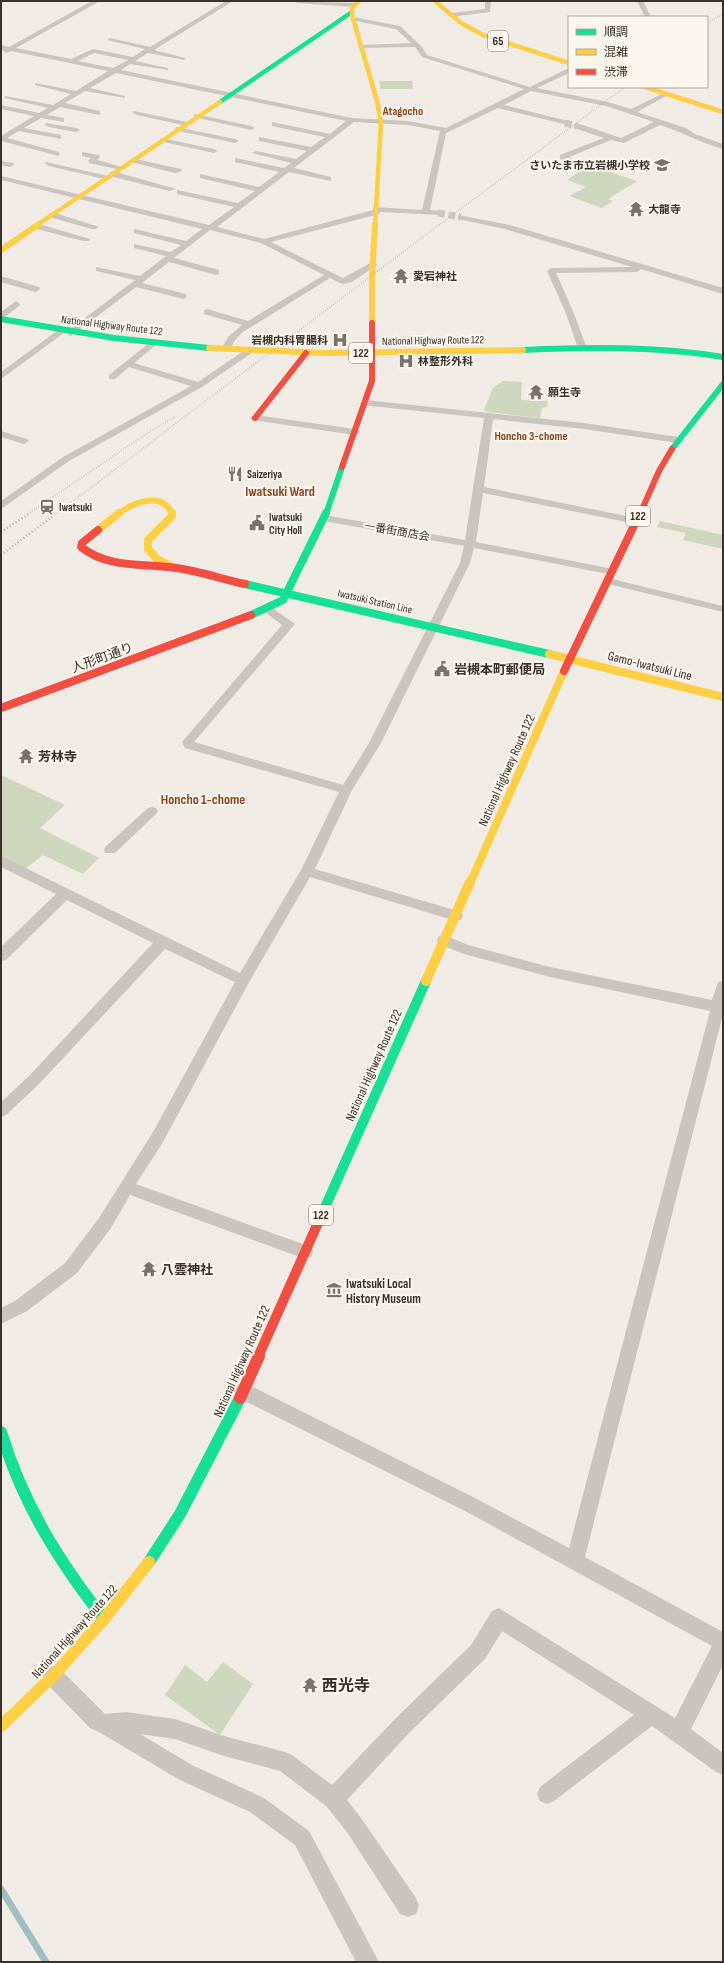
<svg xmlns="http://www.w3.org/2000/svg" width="724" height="1963" font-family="'Sofia Sans Condensed','Noto Sans JP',sans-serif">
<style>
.green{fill:#cfd6be}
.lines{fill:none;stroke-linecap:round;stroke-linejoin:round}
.stream{stroke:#a0bec1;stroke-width:7}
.street-tunnel{stroke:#ccc6bf;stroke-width:7;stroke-dasharray:7 3.5;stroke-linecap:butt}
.street{fill:#c9c4bd;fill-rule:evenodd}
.fast-far4{stroke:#16e098;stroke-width:4.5}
.fast-far3{stroke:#16e098;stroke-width:6}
.fast-far2{stroke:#16e098;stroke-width:8}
.fast-far1{stroke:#16e098;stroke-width:10}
.fast{stroke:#16e098;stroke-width:12}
.slow-far4{stroke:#ffcf43;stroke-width:4.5}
.slow-far3{stroke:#ffcf43;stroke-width:6}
.slow-far2{stroke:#ffcf43;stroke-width:8}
.slow-far1{stroke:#ffcf43;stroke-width:10}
.slow{stroke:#ffcf43;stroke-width:12}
.jam-far3{stroke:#f24e42;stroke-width:6}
.jam-far2{stroke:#f24e42;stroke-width:8}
.jam-far1{stroke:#f24e42;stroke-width:10}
.jam{stroke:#f24e42;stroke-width:12}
.rail-far2{stroke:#b0aca7;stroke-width:1.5;stroke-dasharray:0.5 1.5;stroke-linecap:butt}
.rail-far1{stroke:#b0aca7;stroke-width:2;stroke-dasharray:0.5 2;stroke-linecap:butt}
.rail{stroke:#b0aca7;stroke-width:2.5;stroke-dasharray:1 2.5;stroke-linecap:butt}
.labels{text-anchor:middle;stroke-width:4;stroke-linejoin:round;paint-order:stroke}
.far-poi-label{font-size:11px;font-weight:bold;fill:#3a312a;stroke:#fbf6ed;text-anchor:start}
.far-street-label{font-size:11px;fill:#3a312a;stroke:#fbf6ed}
.shield{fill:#fbf6ed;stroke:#746c64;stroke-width:1}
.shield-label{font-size:12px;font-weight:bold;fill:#3a312a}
.far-neighbourhood-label{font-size:12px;font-weight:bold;fill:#8c4521;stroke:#fbf6ed}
.street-label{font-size:13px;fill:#3a312a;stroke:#fbf6ed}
.poi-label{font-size:13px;font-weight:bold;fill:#3a312a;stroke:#fbf6ed;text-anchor:start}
.far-district-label{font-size:14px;font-weight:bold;fill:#8c4521;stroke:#fbf6ed}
.neighbourhood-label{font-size:14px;font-weight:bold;fill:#8c4521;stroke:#fbf6ed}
.near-poi-label{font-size:16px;font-weight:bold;fill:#3a312a;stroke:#fbf6ed;text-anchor:start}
</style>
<rect width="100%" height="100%" fill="#f0ebe4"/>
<g class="green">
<polygon points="379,81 412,81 413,89 381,89"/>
<polygon points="589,165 637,181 608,199 613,201 602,208 569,196 586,187 567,180"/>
<polygon points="503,381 522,382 521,400 548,401 547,407 542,408 540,418 487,412 484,410 493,388"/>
<polygon points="660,521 723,535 723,549 683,540 686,533 657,527"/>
<polygon points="1,775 65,805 40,828 99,858 83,874 43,855 25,869 1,857"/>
<polygon points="223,1662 253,1684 220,1735 165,1695 185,1665 207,1682"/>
</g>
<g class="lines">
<polyline class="stream" points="1,1889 46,1962"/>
<g class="street-tunnel">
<polyline points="565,123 577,126"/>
<polyline points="438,213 461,217"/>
</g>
<g class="street">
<path d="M92,1H100L16,48L71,59L93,49L133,57L145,49L107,40L110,38L150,47L226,1H233L154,50L185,58V60L148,53L135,61L168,68V70L130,64L121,70L352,118L408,121L446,128L524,89L422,57L415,47L359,48L358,47L361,45L411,43L396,29L351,20L350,19L353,17L400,26L422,47L427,55L530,87L569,68V73L537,88L608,102L631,109L664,93H668V95L637,112L686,128L695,134L723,144V149C701,143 682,132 660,125L624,143L611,140L569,157L573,160L566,162L560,159V155L604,138L574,128V124H580L621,138L654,122L606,106L531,91L504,105L568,121V125L498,108L446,133L430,210L441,211V215L380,212L379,214L271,242L343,278L370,263H376L377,265L352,282L342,284L330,278L243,332L235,340L229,351L226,352L221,349L228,337L242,325L204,314V310L207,309L248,321L324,275L261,243L210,230L174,258L219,270V274L216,275L169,262L142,283L186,294V298L183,299L136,287L71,336L68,335V331L135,280L96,271V267L140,276L166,256L134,248V244L171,252L181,245L134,233V229L186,241L202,229L1,180V176L209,225L234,207L177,194V190L238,203L255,191L200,178V174L259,187L279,172L235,162V158L284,168L291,163L252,153L256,151L296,159L307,151L259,141V137L311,147L325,137L272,126V122L330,134L346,121L116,73L90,88L125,96V98L85,91L65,103L100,111V115L60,107L47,115L64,118V122L41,118L24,128L61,135V139L19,131L7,138L59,152V156L1,141V136L34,116L1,109V105L39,113L48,108L5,98V96L53,105L71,94L35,85V83L76,91L108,71L11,51L6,53L1,49V45L9,47ZM94,53L128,60L113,68L78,61ZM354,122L408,125L440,131L422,210L376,207H373V210L264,239L217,227L289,172L331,181V177L294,168Z"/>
<polygon points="294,1 354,3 357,5 354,7 297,3"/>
<polygon points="485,1 491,1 490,12 451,17 448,15 451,13 485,9"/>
<polygon points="637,1 643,1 651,17 645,17"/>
<polygon points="134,111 187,122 191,124 187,126 137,115 133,113"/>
<polygon points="195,114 251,126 255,128 251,130 198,118 194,116"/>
<polygon points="46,123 76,128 80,130 76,132 49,127 45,125"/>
<polygon points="176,127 235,139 239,141 235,143 179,131 175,129"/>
<polygon points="161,138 214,149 218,151 214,153 164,142 160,140"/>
<polygon points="82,152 99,155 100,157 97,160 126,168 122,170 89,163 88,161 91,158 82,156"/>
<polygon points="131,158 181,169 182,171 175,173 131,162"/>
<polygon points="1,161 13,163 14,165 10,167 1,165"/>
<polygon points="46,162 108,176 112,178 108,180 49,166 45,164"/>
<polygon points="110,172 116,172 176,189 169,191 110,176"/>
<polygon points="49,213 55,213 99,227 95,229 92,229 49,217"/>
<polygon points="458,215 510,225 723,288 723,294 641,269 637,272 556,273 573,311 586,346 581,349 578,348 565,311 547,271 551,268 632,267 505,229 458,219"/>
<polygon points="33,224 39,224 90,239 89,241 83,241 33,228"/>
<polygon points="1,276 39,287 40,289 36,292 1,282"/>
<polygon points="16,301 20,304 19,306 1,320 1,312"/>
<polygon points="61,328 65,331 64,333 1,379 1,372"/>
<polygon points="153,340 156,341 156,345 134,363 198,382 248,348 251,347 256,350 202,387 69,461 1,509 1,501 63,457 191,386 129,367 115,379 109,379 109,375"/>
<polygon points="365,400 584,423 678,437 683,440 678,443 584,429 493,419 484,487 636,518 641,521 636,524 483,493 476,542 613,569 618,572 613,575 474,548 470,563 381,743 352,790 315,869 461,912 463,916 461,920 456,921 310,877 248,984 163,1142 136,1184 311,1247 313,1252 311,1257 305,1259 130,1195 111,1228 77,1273 27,1311 1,1324 1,1308 15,1301 65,1263 99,1218 153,1132 235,982 165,949 39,1084 6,1115 1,1117 1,1102 29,1076 153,943 67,900 6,960 1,961 1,947 56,894 1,867 1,856 240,973 301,870 339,792 185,748 182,742 282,625 261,609 267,606 271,607 295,624 194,742 343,785 369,743 460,563 464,546 324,521 319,518 324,515 465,540 484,418 362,405 360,403"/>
<polygon points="255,415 355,429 360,432 355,435 252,420 250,418 252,416"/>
<polygon points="1,431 27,439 29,441 24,444 1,437"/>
<polygon points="608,578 723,606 723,612 604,583 603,581 604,579"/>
<polygon points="152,807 156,808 158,811 156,814 115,853 105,853 104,850 105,847 148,808"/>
<polygon points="444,935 468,945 550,967 712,1000 718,982 723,981 723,1014 585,1557 723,1632 723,1665 691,1729 723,1753 723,1775 716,1772 652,1726 554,1801 547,1804 540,1801 537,1794 540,1787 634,1715 502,1631 485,1659 410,1732 347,1800 361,1818 416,1898 419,1906 416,1914 408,1917 400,1914 347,1832 326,1806 280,1771 224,1756 175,1739 140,1734 192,1765 264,1798 309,1831 379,1962 356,1962 295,1845 250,1812 178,1779 99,1732 90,1728 46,1683 43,1676 46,1669 53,1666 60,1669 105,1714 126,1712 175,1719 224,1736 285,1752 292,1755 332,1785 396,1718 471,1645 492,1611 499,1608 675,1718 712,1646 465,1511 237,1397 234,1391 237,1385 243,1383 249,1385 477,1499 569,1548 710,1011 550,977 464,954 439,944 437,940 439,936"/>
</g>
<polyline class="fast-far4" points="220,102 352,12"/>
<g class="fast-far3">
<polyline points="1,319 114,338 209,348"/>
<path d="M523,350C590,347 656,346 723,357"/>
<polyline points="672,449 723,384"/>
<polyline points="326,514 342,467"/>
</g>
<g class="fast-far2">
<polyline points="245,584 549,654"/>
<polyline points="251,615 283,600 326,513"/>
</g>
<polyline class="fast-far1" points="322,1214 426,981"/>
<g class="fast">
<path d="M1,1432C23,1504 58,1560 104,1619"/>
<polyline points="149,1562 180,1514 240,1398"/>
</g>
<g class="slow-far4">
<polyline points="359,1 352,8 352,15 377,101 381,122 375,225"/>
<polyline points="435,1 461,23 483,35 569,63"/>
<polyline points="645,87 723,112"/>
<polyline points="37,225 220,102"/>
</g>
<g class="slow-far3">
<polyline points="1,250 39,224"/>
<polyline points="372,323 372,277 375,224"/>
<polyline points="209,348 325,353 523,350"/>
<path d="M118,514C132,503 163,490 172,514"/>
</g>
<g class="slow-far2">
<polyline points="172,513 172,516 148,540 148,549 157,559 175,568"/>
<polyline points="98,530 119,513"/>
<polyline points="549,654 723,697"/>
<polyline points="470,883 564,671"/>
</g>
<polyline class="slow-far1" points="426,981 470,882"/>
<polyline class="slow" points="1,1726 53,1676 104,1619 149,1562"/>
<g class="jam-far3">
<polyline points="255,418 306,353"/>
<polyline points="342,467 372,381 372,323"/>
<polyline points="640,514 659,471 672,449"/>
</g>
<g class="jam-far2">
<path d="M98,530L82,543L81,547C109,569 143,563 176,568C199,571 222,579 245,584"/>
<polyline points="564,671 640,513"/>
<polyline points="1,708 251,615"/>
</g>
<polyline class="jam-far1" points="258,1357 322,1214"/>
<polyline class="jam" points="240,1398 259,1356"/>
<g class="rail-far2">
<polyline points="707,23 723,14"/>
<polyline points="439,225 625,87"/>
</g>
<g class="rail-far1">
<polyline points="28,514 149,432 176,416"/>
<polyline points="56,514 440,224"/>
</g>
<g class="rail">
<polyline points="1,532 30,513"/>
<polyline points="1,555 57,513"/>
</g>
</g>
<defs>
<symbol id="school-bare" viewBox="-9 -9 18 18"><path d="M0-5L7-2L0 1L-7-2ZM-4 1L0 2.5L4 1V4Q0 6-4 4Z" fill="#7a726b" stroke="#fbf6ed" stroke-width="2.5" paint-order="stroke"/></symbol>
<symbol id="temple-bare" viewBox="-9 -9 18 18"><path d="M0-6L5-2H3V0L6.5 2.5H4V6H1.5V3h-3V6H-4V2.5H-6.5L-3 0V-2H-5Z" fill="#7a726b" stroke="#fbf6ed" stroke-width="2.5" paint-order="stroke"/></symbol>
<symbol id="hospital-bare" viewBox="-9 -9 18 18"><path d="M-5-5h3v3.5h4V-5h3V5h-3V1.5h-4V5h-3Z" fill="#7a726b" stroke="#fbf6ed" stroke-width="2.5" paint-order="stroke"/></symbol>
<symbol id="restaurant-bare" viewBox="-9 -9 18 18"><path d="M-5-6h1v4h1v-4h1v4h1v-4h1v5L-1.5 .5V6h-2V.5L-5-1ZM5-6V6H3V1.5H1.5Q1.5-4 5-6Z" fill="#7a726b" stroke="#fbf6ed" stroke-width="2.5" paint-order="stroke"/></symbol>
<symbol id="station-bare" viewBox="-9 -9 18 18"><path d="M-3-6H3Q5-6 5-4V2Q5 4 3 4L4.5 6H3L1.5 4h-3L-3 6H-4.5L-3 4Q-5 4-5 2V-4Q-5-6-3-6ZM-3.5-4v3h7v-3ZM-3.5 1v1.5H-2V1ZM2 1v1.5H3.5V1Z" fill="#7a726b" stroke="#fbf6ed" stroke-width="2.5" paint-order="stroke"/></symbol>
<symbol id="civic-bare" viewBox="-9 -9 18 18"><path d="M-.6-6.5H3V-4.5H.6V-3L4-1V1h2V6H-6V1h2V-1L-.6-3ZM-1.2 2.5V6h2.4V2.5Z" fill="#7a726b" stroke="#fbf6ed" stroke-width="2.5" paint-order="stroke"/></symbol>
<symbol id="museum-bare" viewBox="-9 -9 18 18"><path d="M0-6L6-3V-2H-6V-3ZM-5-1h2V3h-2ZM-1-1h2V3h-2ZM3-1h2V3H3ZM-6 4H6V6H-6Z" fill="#7a726b" stroke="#fbf6ed" stroke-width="2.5" paint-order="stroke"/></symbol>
</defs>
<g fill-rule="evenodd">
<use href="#school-bare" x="651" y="154" width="22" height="22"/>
<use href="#temple-bare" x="625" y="198" width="22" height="22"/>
<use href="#temple-bare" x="390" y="265" width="22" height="22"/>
<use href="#hospital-bare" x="329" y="329" width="22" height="22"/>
<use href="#hospital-bare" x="395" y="350" width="22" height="22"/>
<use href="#temple-bare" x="525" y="381" width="22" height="22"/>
<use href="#restaurant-bare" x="224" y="463" width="22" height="22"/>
<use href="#station-bare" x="36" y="496" width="22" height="22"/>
<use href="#civic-bare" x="246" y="512" width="22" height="22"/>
<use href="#civic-bare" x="431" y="658" width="22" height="22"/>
<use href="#temple-bare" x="15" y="745" width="22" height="22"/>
<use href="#temple-bare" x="138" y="1258" width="22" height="22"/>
<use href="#museum-bare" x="323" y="1279" width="22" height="22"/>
<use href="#temple-bare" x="299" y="1674" width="22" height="22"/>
</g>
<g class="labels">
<g class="far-poi-label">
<text x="650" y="169" text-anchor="end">さいたま市立岩槻小学校</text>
<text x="648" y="213">大龍寺</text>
<text x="413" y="280">愛宕神社</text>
<text x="328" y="344" text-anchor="end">岩槻内科胃腸科</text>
<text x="418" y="365">林整形外科</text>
<text x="548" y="396">願生寺</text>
<text x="247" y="478">Saizeriya</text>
<text x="59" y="511">Iwatsuki</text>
<text x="269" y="521">Iwatsuki<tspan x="269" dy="13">City Holl</tspan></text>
</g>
<g class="far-street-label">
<text transform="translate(112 325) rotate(7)" y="4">National Highway Route 122</text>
<text transform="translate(433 340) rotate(-1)" y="4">National Highway Route 122</text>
<text transform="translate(397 531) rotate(10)" y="4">一番街商店会</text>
<text transform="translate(375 601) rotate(13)" y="4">Iwatsuki Station Line</text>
</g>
<g class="shield">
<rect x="488" y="31" width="20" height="20" rx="3"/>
<rect x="349" y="343" width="24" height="20" rx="3"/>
<rect x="626" y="506" width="24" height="20" rx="3"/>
<rect x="309" y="1205" width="24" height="20" rx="3"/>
</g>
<g class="shield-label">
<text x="498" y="45">65</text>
<text x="361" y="357">122</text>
<text x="638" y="520">122</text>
<text x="321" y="1219">122</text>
</g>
<g class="far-neighbourhood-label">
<text x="403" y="115">Atagocho</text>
<text x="531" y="440">Honcho 3-chome</text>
</g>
<g class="street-label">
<text transform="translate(102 657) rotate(-20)" y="5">人形町通り</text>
<text transform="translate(650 665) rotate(14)" y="5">Gamo-Iwatsuki Line</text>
<text transform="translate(506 770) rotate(-66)" y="5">National Highway Route 122</text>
<text transform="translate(373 1065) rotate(-66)" y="5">National Highway Route 122</text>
<text transform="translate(241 1361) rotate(-66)" y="5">National Highway Route 122</text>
<text transform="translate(74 1631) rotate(-48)" y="5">National Highway Route 122</text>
</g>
<g class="poi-label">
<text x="454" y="674">岩槻本町郵便局</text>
<text x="38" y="761">芳林寺</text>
<text x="161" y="1274">八雲神社</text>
<text x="346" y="1288">Iwatsuki Local<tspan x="346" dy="15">History Museum</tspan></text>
</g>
<g class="far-district-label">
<text x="280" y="496">Iwatsuki Ward</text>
</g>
<g class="neighbourhood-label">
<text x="203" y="804">Honcho 1-chome</text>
</g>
<g class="near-poi-label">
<text x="322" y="1691">西光寺</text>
</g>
</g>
<rect width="724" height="1963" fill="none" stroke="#3a312a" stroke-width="4"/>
<rect x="568" y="16" width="140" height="72" fill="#fbf6ed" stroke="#aea79f"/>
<rect x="576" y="29" width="20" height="6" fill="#16e098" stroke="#aea79f"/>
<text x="604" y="36" font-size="12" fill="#3a312a">順調</text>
<rect x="576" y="49" width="20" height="6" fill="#ffcf43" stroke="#aea79f"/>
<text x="604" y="56" font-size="12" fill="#3a312a">混雑</text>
<rect x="576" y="69" width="20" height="6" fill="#f24e42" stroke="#aea79f"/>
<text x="604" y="76" font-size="12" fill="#3a312a">渋滞</text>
</svg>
